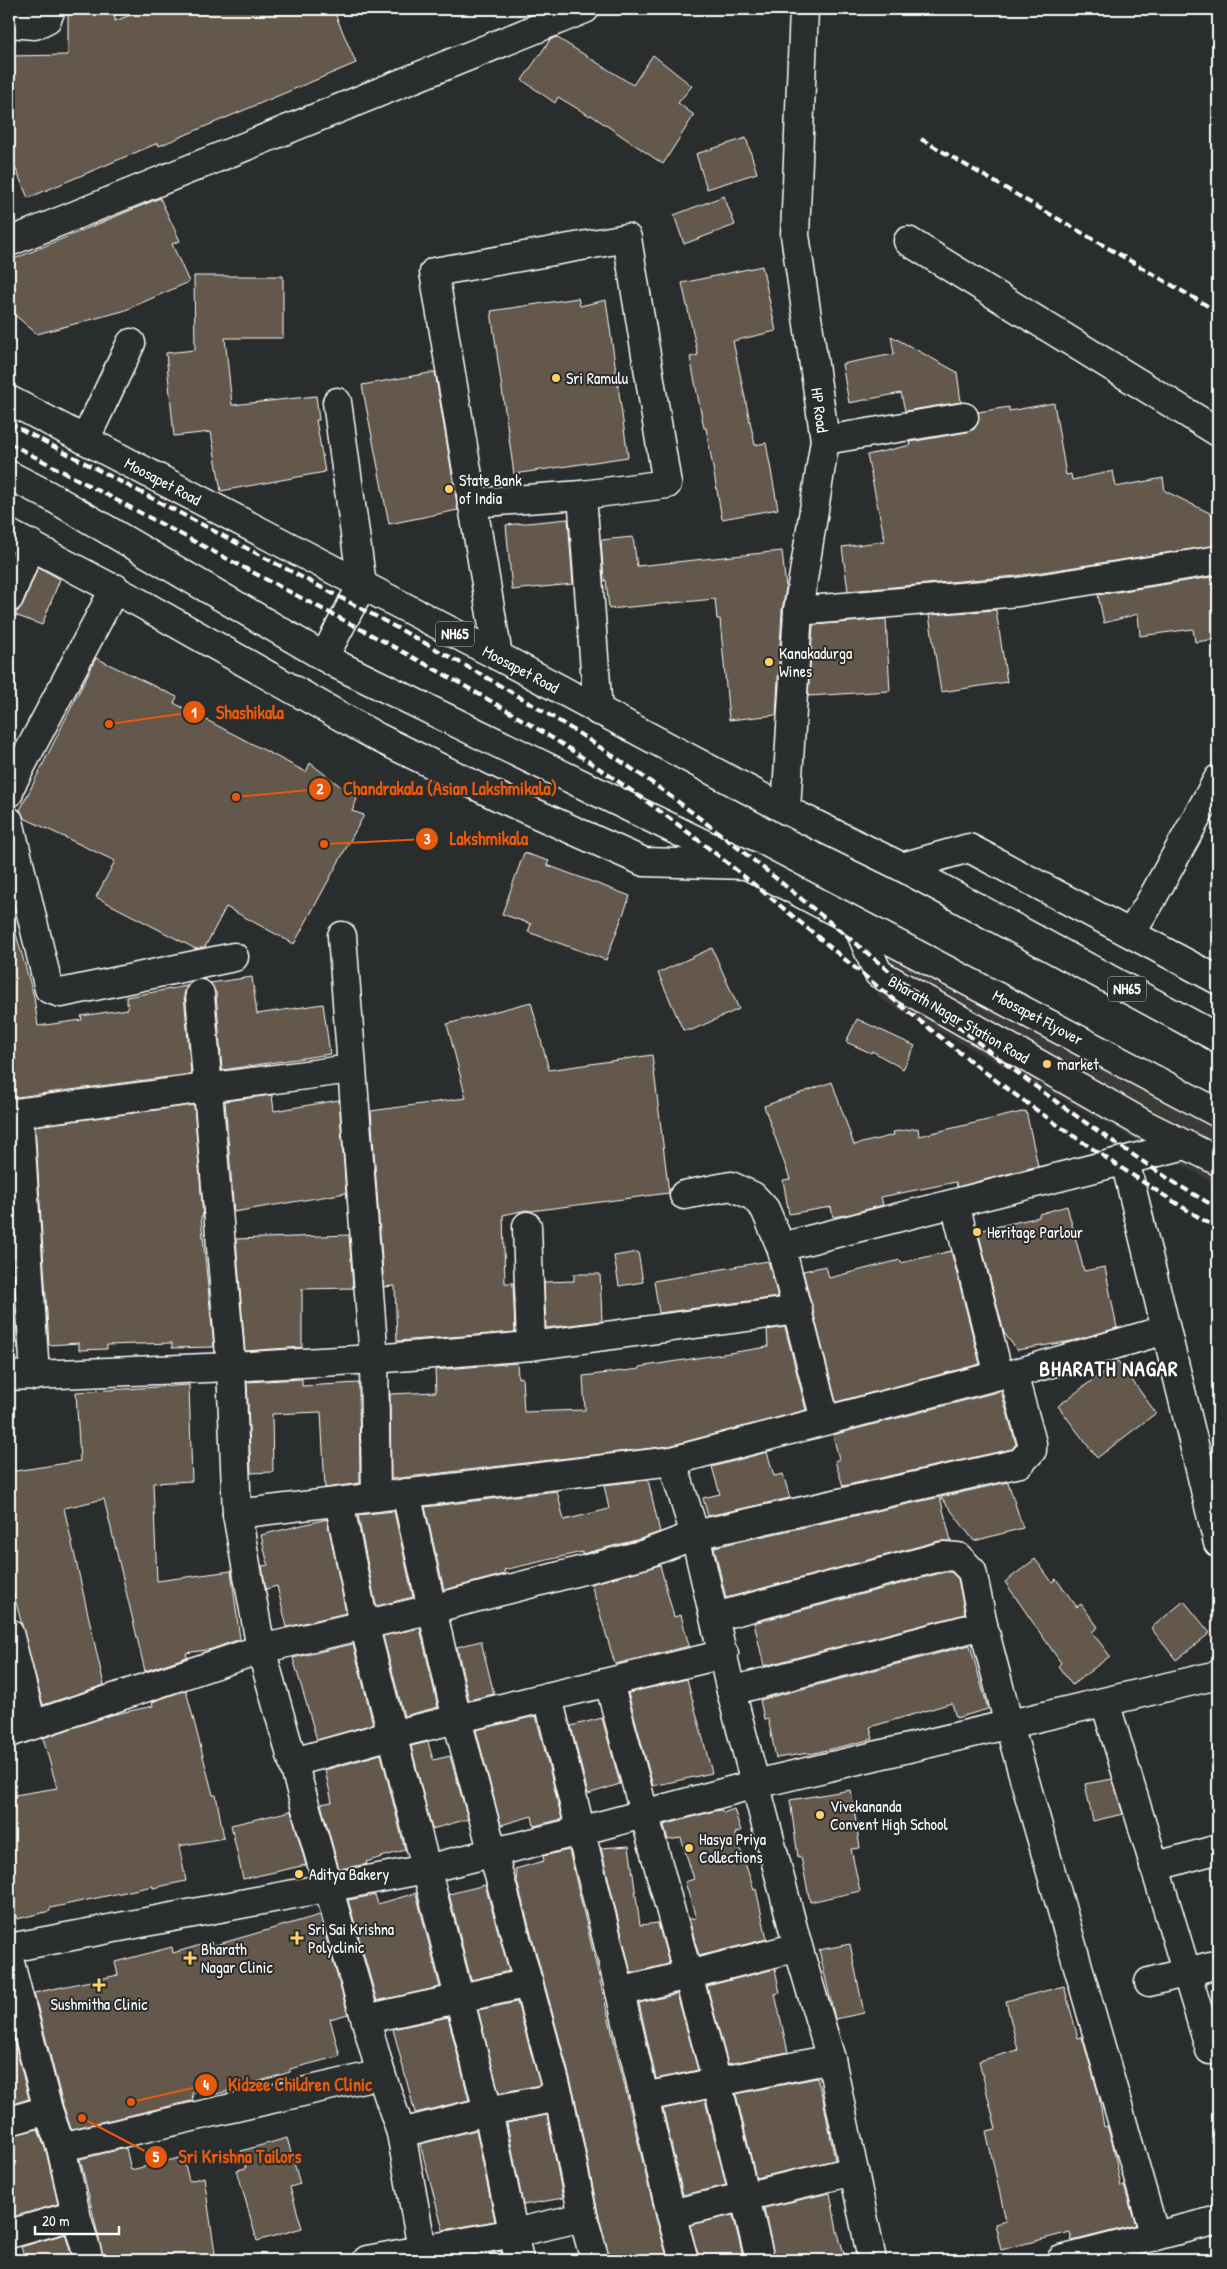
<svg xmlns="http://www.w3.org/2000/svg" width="1227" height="2269" font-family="'Patrick Hand',sans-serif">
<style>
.built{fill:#3b3a37}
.building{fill:#64594b;stroke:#fff}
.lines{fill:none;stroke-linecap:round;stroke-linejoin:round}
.minor-casing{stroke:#fff;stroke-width:31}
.highway-casing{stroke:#fff;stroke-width:31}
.minor{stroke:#2a2d2e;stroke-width:28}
.highway{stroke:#2a2d2e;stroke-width:28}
.rail{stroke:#fff;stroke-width:4;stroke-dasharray:8 4;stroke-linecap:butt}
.poi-dot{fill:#ffd166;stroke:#2a2d2e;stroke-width:2}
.labels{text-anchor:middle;stroke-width:4;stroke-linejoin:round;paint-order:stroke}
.shield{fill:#2a2d2e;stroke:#bfc0c0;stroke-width:1}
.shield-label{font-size:15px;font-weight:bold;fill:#fff}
.poi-label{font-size:16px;fill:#fff;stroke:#2a2d2e;text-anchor:start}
.street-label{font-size:16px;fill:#fff;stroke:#2a2d2e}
.district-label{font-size:21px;font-weight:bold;letter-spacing:1px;fill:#fff;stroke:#2a2d2e}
.leader{fill:none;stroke:#e8590c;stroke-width:2}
.callout-dot{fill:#e8590c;stroke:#2a2d2e;stroke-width:2}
.mark-label{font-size:15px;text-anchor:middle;font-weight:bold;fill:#fff}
.callout-label{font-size:18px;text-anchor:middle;font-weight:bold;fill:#e8590c;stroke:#2a2d2e;stroke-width:4;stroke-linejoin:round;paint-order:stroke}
</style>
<rect width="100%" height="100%" fill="#2a2d2e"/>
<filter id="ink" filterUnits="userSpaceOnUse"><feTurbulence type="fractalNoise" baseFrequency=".02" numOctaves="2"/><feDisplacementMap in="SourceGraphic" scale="10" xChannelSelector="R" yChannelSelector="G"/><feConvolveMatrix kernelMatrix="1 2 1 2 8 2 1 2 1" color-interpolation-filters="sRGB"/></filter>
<g filter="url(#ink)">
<polygon class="built" points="889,952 1218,1131 1218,1185 877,997"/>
<g class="building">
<polygon points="68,9 115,9 115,21 145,9 333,9 356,63 159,146 158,143 28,198 9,153 9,56 68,55"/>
<polygon points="556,37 633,85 653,55 692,86 678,103 694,115 663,164 591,115 590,116 558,97 555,103 522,80 550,40"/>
<polygon points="746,138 757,173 707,189 696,154"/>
<polygon points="724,196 735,225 684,244 674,215"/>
<polygon points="160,198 180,241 172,244 189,282 123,311 37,334 9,310 9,261"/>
<polygon points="762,266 776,331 733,341 755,445 766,443 778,509 722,519 706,428 704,428 690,357 698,355 682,283"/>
<polygon points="194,276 283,276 283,338 225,338 232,405 316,396 319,420 316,420 325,472 221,491 211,432 174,436 166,353 195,350"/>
<polygon points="578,298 580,306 606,300 628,457 514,474 491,311"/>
<polygon points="891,336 957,372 961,402 905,411 901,393 849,403 842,364 894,354"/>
<polygon points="435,372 458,510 389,524 362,385"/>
<polygon points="1054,403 1066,475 1071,474 1072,480 1113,471 1116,487 1163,478 1165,491 1218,517 1218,545 1016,576 848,591 842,547 885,541 867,455 911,445 910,442 967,432 974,429 978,423 978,412 1009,407 1009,411"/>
<polygon points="568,519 573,584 512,590 506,525"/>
<polygon points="633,537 637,566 782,551 786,588 782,610 776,715 729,720 720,619 717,619 715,599 609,609 606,580 604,581 601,540"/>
<polygon points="38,567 60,579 42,625 15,615 23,604"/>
<polygon points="1218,576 1218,639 1195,642 1193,629 1140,636 1138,614 1104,623 1098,595"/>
<polygon points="996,610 1007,682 941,692 929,615"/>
<polygon points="886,619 890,691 808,696 813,625"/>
<polygon points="96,658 177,697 174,703 306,772 310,763 357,799 352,811 364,815 294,944 226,907 205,947 196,949 96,897 115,861 24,818 20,810"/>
<polygon points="524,853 549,861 547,865 630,896 606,960 528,932 531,924 502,914"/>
<polygon points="15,930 34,997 38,1026 82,1020 81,1016 128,1009 126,997 187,986 184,995 191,1074 9,1098 9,931"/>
<polygon points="712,948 739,1009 692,1030 683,1030 658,973"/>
<polygon points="252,977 257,1014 323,1004 330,1054 222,1070 216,993 210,983"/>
<polygon points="531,1002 549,1070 652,1055 669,1193 531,1211 526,1210 503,1215 505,1283 513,1283 515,1332 397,1341 395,1286 384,1287 371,1111 466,1098 447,1024"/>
<polygon points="857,1019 915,1046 903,1069 872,1051 871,1053 846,1042"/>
<polygon points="832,1082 854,1145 894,1135 893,1132 918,1128 919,1136 1026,1111 1038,1166 957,1187 956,1182 881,1197 883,1205 850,1214 833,1217 831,1207 789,1214 783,1180 790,1179 764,1106"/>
<polygon points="272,1095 274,1111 339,1100 346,1193 234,1212 225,1101"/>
<polygon points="194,1105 203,1217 201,1217 214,1347 172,1348 172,1343 107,1345 107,1349 79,1350 79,1343 49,1345 35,1126"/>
<polygon points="1067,1206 1084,1271 1105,1267 1117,1328 1072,1341 1017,1350 1004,1333 978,1231 1039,1217 1039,1214"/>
<polygon points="349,1235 353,1288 302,1289 302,1347 245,1351 236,1239"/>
<polygon points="9,1241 11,1241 18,1348 9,1348"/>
<polygon points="951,1251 980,1364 836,1402 803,1271 826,1266 829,1278 900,1260 901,1263"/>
<polygon points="638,1252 643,1282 619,1286 614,1256"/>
<polygon points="768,1261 778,1297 659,1313 654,1281"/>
<polygon points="574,1274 600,1274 602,1321 546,1328 544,1282 574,1281"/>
<polygon points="785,1327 806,1410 669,1446 391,1479 390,1394 436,1392 435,1370 517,1363 518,1378 522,1377 524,1412 585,1410 583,1376 640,1369 639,1367 768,1347 767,1330"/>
<polygon points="1118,1361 1156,1413 1097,1458 1058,1406"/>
<polygon points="302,1379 302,1386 359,1383 360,1483 325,1488 321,1412 272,1414 273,1472 251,1473 247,1382"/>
<polygon points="189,1385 192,1481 153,1483 157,1581 231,1571 240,1639 212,1649 186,1653 187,1657 145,1671 104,1499 64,1508 104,1685 43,1705 13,1591 9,1592 9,1472 80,1461 76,1392"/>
<polygon points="1001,1391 1016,1444 1012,1449 843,1486 835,1461 839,1459 833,1435"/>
<polygon points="767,1452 774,1476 783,1474 790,1498 708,1516 703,1498 720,1494 712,1467"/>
<polygon points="648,1480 660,1532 640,1539 582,1554 582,1552 504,1570 505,1574 444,1590 425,1507 557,1491 564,1520 609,1509 604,1485"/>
<polygon points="1008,1482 1023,1528 974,1541 941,1497"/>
<polygon points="940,1497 951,1541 939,1541 726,1598 714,1547"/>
<polygon points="394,1511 413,1597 376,1606 358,1515"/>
<polygon points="327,1519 346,1613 287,1627 277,1586 266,1589 262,1566 268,1565 261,1535"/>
<polygon points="1035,1559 1052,1582 1056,1579 1077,1607 1081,1604 1098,1627 1092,1632 1110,1656 1072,1685 1058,1666 1061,1663 1005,1582"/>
<polygon points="660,1565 674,1617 681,1615 689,1646 615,1664 591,1584"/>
<polygon points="945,1572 951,1572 958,1579 965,1614 764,1666 754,1623"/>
<polygon points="1184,1601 1210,1633 1176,1660 1151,1628"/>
<polygon points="420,1628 438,1707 404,1716 383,1636"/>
<polygon points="481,1641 494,1694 469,1700 457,1647"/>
<polygon points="353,1644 373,1724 317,1740 293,1658"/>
<polygon points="970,1645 988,1709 956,1718 952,1703 870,1727 873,1739 810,1754 810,1753 776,1758 768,1718 764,1719 760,1700"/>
<polygon points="687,1679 712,1773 653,1786 628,1693"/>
<polygon points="186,1690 213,1795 216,1795 224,1838 179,1846 186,1881 153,1888 153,1886 50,1908 50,1911 17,1919 9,1885 9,1796 57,1788 43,1738 111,1715 153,1706 152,1702"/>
<polygon points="536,1716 562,1819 534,1826 532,1816 501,1825 476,1730"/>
<polygon points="602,1718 620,1784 588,1794 571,1726"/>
<polygon points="428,1742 433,1760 450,1756 468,1819 432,1829 411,1746"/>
<polygon points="381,1754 405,1850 372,1860 366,1862 367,1864 339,1869 321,1804 332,1802 325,1770"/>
<polygon points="1112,1779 1123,1814 1093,1821 1085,1784"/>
<polygon points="851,1790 860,1848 851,1849 860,1891 810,1902 801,1857 798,1857 790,1800"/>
<polygon points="734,1809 741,1831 735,1833 754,1890 756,1889 767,1939 699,1956 689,1919 696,1918 685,1882 694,1879 681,1838 668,1840 664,1825 714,1811 722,1810 723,1813"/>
<polygon points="291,1811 306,1865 243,1879 231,1825"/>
<polygon points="629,1846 640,1925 658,1923 669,1964 631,1973 601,1848"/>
<polygon points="569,1850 656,2218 668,2260 610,2260 598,2213 574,2093 516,1878 517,1877 515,1869 544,1861 543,1856"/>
<polygon points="485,1885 509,1971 471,1980 449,1894"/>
<polygon points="416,1893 440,1987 377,2001 348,1900 375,1895 378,1904"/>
<polygon points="320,1915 348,2014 330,2019 340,2056 290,2069 290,2072 225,2092 216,2094 214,2088 192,2093 193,2101 191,2101 71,2129 63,2105 34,1993 118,1975 115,1962 172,1947 173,1953 211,1942 212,1946"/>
<polygon points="850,1944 864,2013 835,2019 819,1950"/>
<polygon points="775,1969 780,1993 775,1994 788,2052 728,2064 707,1986"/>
<polygon points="1064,1986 1078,2038 1082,2037 1099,2096 1104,2127 1107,2126 1113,2145 1121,2187 1124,2186 1136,2225 1072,2241 1070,2232 1001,2250 995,2224 1006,2221 986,2131 996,2129 979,2061 1018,2050 1006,2001"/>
<polygon points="677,1994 698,2070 656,2079 639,2003"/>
<polygon points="517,2002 540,2085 499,2093 478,2010"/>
<polygon points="448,2017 469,2100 415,2113 393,2029"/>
<polygon points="9,2021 29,2099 9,2105"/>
<polygon points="817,2078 823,2099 835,2160 756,2178 736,2094"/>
<polygon points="705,2100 726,2185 683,2195 663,2109"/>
<polygon points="547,2115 563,2198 523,2205 507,2123"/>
<polygon points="38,2129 46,2151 58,2204 9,2218 9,2136"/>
<polygon points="476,2130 495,2221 443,2230 420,2144"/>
<polygon points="287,2138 300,2184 290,2187 302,2228 257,2241 237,2170 246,2168 241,2151"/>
<polygon points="126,2148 131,2170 183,2157 189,2181 204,2177 216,2260 104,2260 80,2159"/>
<polygon points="830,2193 837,2230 846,2260 775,2260 764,2208"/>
<polygon points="733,2215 743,2257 732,2260 699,2260 690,2225"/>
<polygon points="65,2234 73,2260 25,2260 21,2247"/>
<polygon points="501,2251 503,2260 452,2260"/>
</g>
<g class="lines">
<defs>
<g id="minor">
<polyline points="9,23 35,25 47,19 51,9"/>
<polyline points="908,241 1218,432"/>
<polyline points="9,242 585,9"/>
<polyline points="85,440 131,343"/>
<polyline points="825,440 964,417"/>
<polyline points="472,503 582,495"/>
<polyline points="9,534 140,603 377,737 501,798 644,862 747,865"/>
<polyline points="9,598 31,544"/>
<polyline points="798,611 1018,592 1218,560"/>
<polyline points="498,656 434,272 627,238 667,484 582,495 598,711"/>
<polyline points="324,657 362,585 337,402"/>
<polyline points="9,793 10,787 115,588"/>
<polyline points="786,810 798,611 825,440 795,235 804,9"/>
<polyline points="9,821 49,989 61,993 234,957"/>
<polyline points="902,867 969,848 1218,980"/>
<polyline points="857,924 878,973 1144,1124 1218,1161"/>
<polyline points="1131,933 1149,904 1218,779"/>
<polyline points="342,936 374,1359 376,1497"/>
<polyline points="200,994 231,1367 237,1514 261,1649 381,2074 401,2133 424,2260"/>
<polyline points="9,1114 351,1069"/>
<polyline points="19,1114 35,1376"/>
<polyline points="1125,1161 1218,1543"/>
<polyline points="684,1195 731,1186 753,1196 765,1209 781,1247 825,1420"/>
<polyline points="955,1204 999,1375"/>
<polyline points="527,1226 531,1346"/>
<polyline points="781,1247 1186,1145"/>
<polyline points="9,1376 231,1367 374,1359 531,1346 798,1310"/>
<polyline points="672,1461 695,1535 731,1691 798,1947 831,2059 872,2260"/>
<polyline points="406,1493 457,1720 559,2097 583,2217 595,2260"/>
<polyline points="339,1502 364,1624 488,2111 519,2260"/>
<polyline points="237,1514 672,1461 999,1375 1013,1374 1165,1330"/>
<polyline points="715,1617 943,1556 958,1557 972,1571 983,1625 1009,1725 1155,2236"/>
<polyline points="9,1633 32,1725"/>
<polyline points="609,1683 717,2082 760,2260"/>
<polyline points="731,1691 983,1625"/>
<polyline points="548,1697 620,1992 671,2214 684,2260"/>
<polyline points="1105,1702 1210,2050"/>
<polyline points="9,1733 261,1649 432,1609 645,1554 695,1535 1020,1463 1032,1450 1032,1443 1013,1374"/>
<polyline points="294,1762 391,1735 724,1654"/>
<polyline points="1154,1867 1218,1849"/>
<polyline points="9,1948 426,1869 580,1831 756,1784 1218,1675"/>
<polyline points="9,1959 48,2110 61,2147 76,2215 89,2260"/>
<polyline points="1149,1982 1218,1964"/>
<polyline points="620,1992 798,1947"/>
<polyline points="366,2019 529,1983"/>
<polyline points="644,2097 831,2059"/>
<polyline points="9,2121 48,2110"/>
<polyline points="401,2133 488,2111 559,2097"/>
<polyline points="61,2147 381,2074"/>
<polyline points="671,2214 854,2171"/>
<polyline points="9,2234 76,2215"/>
<polyline points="367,2260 514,2233 583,2217"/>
<polyline points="1061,2260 1218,2220"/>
</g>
<g id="highway">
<polyline points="9,400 498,656 786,810 902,867 1218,1038"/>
<polyline points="9,475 48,495 338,665 747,865 1218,1113"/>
</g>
</defs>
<use href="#minor" class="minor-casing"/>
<use href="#highway" class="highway-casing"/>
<use href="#minor" class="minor"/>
<use href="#highway" class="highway"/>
<g class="rail">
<polyline points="921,139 1218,312"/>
<path d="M9,423C110,476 210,529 311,582C436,648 559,714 673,798C822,909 959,1038 1114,1142C1148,1165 1182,1189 1218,1208"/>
<path d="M9,443C109,496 210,550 311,603C416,658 521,714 619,782C735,862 838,957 949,1044C1034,1112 1125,1172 1218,1229"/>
</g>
</g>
</g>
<g class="poi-dot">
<circle cx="556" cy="378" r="5"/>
<circle cx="449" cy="489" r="5"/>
<circle cx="769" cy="662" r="5"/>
<circle cx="1047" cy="1064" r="5"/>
<circle cx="977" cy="1232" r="5"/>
<circle cx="820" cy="1815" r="5"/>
<circle cx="689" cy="1848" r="5"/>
<circle cx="299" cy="1874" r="5"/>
<path d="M294.5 1930.5h5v5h5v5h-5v5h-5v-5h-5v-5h5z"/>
<path d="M187.5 1950.5h5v5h5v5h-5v5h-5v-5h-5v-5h5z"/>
<path d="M96.5 1977.5h5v5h5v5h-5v5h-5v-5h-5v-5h5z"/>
</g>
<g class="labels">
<g class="shield">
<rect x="436" y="621.5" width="38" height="25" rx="4"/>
<rect x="1108" y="976.5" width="38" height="25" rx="4"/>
</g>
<g class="shield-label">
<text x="455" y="639">NH65</text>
<text x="1127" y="994">NH65</text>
</g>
<g class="poi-label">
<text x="566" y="384">Sri Ramulu</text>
<text x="459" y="486">State Bank<tspan x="459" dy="18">of India</tspan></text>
<text x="779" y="659">Kanakadurga<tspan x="779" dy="18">Wines</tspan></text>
<text x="1057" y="1070">market</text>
<text x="987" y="1238">Heritage Parlour</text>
<text x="830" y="1812">Vivekananda<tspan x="830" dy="18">Convent High School</tspan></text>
<text x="699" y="1845">Hasya Priya<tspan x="699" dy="18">Collections</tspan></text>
<text x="309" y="1880">Aditya Bakery</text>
<text x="308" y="1935">Sri Sai Krishna<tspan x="308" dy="18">Polyclinic</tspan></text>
<text x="201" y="1955">Bharath<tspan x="201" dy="18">Nagar Clinic</tspan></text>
<text x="99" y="2010" text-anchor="middle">Sushmitha Clinic</text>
</g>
<g class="street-label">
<text transform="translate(820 410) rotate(82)" y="6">HP Road</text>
<text transform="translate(163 481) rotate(28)" y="6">Moosapet Road</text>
<text transform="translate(521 669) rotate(28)" y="6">Moosapet Road</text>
<text transform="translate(1038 1017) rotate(28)" y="6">Moosapet Flyover</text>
<text transform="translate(959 1019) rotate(30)" y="6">Bharath Nagar Station Road</text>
</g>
<g class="district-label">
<text x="1109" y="1376">BHARATH NAGAR</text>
</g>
</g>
<path class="leader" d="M109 724L194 712M236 797L320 789M324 844L427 839M131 2102L206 2085M82 2118L156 2157"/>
<g class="callout-dot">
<circle cx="109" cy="724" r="5"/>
<circle cx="236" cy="797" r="5"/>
<circle cx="324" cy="844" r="5"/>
<circle cx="131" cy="2102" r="5"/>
<circle cx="82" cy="2118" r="5"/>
<circle cx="194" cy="712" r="12"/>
<circle cx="320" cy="789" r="12"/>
<circle cx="427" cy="839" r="12"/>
<circle cx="206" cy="2085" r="12"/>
<circle cx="156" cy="2157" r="12"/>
</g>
<g class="mark-label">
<text x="194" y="718">1</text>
<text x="320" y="794">2</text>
<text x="427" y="844">3</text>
<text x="206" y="2090">4</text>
<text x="156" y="2162">5</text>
</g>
<g class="callout-label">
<text x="250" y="719">Shashikala</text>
<text x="450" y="795">Chandrakala (Asian Lakshmikala)</text>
<text x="489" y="845">Lakshmikala</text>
<text x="300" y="2091">Kidzee Children Clinic</text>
<text x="240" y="2163">Sri Krishna Tailors</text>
</g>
<rect width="1227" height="2269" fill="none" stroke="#2a2d2e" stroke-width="30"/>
<rect x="15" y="15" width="1197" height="2239" fill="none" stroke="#fff" stroke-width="2" filter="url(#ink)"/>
<path d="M35 2226v8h84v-8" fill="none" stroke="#ffffff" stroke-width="2.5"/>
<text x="42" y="2226" font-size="15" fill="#ffffff" stroke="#2a2d2e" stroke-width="4" paint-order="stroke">20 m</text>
</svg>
